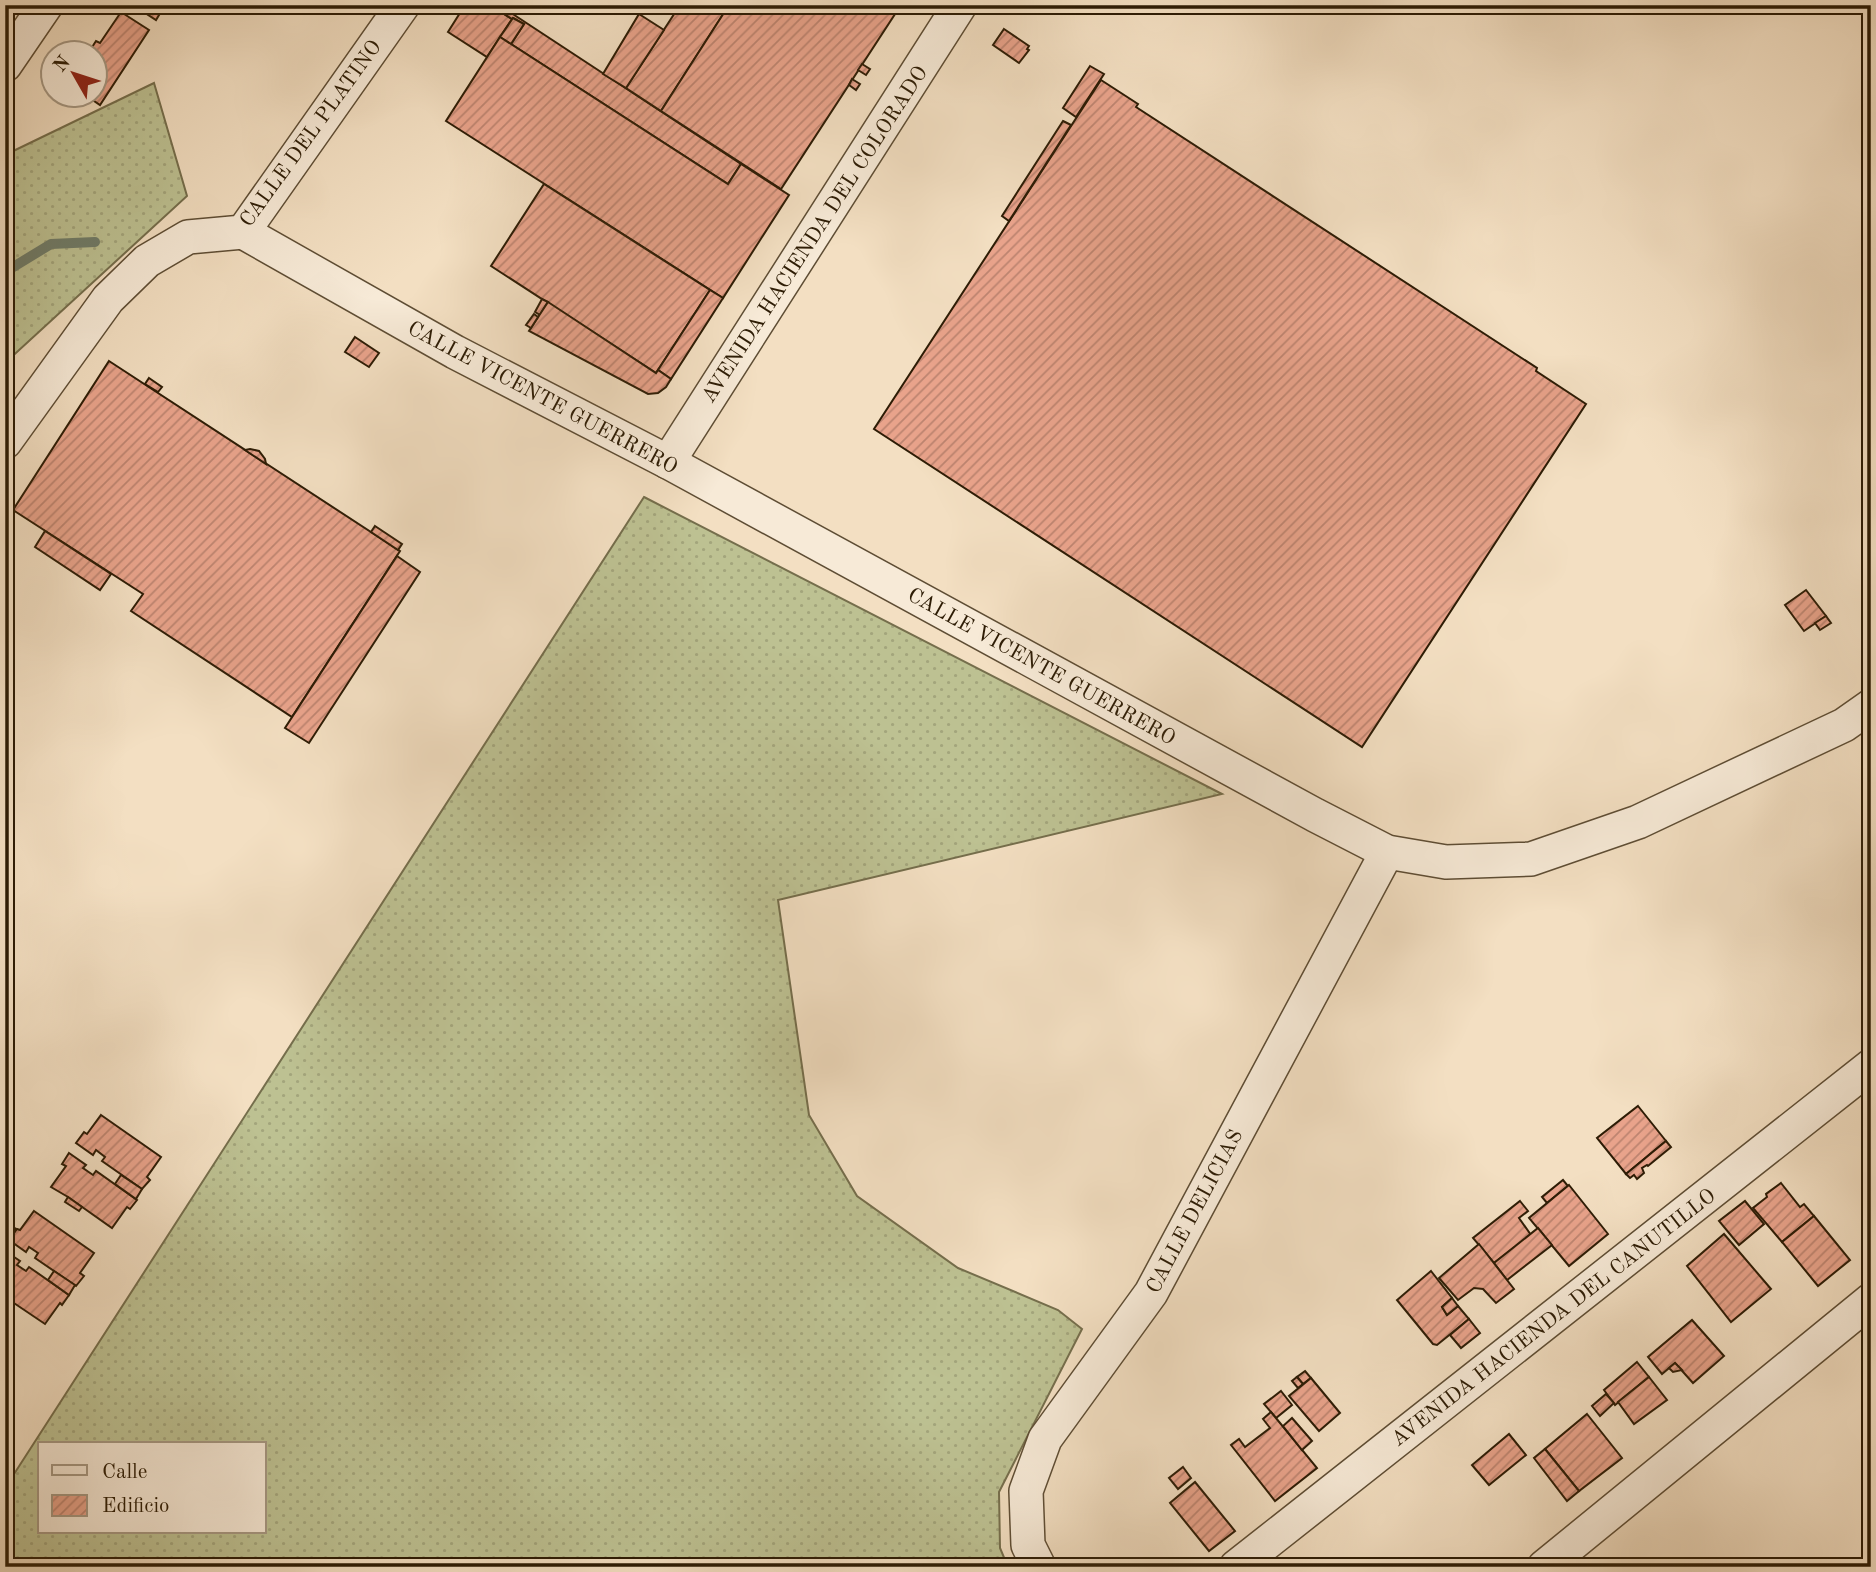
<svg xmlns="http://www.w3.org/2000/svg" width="1876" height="1572" font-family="'Old Standard TT',serif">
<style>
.grass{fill:url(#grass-dots);stroke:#756e4c;stroke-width:2;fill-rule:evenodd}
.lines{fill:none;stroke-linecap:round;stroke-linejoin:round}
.stream{stroke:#707d6a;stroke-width:10}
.building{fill:url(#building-hatch);stroke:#2d1c05;stroke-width:2}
.minor-casing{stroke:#5e4d34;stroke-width:36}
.minor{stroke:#f7ead7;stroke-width:33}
.labels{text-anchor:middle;stroke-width:5;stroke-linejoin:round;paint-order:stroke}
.street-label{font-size:21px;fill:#2d1c05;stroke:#f7ead7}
</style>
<defs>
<pattern id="grass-dots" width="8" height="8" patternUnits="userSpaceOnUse" patternTransform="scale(1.75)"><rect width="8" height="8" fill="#bdc192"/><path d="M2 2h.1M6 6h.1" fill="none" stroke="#a3a57c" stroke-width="1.8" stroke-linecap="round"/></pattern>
<pattern id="building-hatch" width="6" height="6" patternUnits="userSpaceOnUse" patternTransform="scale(1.75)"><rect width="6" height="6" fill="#e9a38b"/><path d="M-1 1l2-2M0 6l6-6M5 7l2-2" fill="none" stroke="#bd8470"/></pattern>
</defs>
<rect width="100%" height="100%" fill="#f3dfc2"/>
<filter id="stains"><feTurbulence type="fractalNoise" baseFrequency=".00286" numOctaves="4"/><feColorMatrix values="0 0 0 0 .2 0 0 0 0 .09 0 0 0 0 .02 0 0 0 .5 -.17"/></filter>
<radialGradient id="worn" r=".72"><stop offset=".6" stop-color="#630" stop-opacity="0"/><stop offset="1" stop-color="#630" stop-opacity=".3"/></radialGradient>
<g class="grass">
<polygon points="154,83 187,196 5,363 5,155"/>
<path d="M644,497L1222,794L778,900L809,1115L857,1196L958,1268L1058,1310L1082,1329L999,1492L1000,1548L1008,1567H5V1488ZM40,1444H264V1532H40Z"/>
</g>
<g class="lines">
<polyline class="stream" points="5,272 51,244 95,242"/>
</g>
<g class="building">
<polygon points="133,5 165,5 156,20"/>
<polygon points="465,5 490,5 512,19 487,57 448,32"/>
<polygon points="490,5 499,5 741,164 728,184 511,44 524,24 513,18 512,19"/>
<polygon points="680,5 729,5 661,111 626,88"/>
<polygon points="729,5 888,5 897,11 781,189 661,111"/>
<polygon points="121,12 149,30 100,105 84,94 94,94 94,52 89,52 96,41 100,43"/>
<polygon points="639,14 664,30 626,88 603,74"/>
<polygon points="513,18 524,24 511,44 500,37"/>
<polygon points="1004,29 1029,46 1027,49 1029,50 1019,63 993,45"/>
<polygon points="500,37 728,184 741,164 789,195 723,298 446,121"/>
<polygon points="862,64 870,69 866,75 858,70"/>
<polygon points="1090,66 1104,74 1076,117 1063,108"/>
<polygon points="852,79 860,84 856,90 849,85"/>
<polygon points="1101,80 1138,104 1136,107 1537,368 1536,371 1586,404 1362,747 874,429"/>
<polygon points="1063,121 1071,125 1009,221 1002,216"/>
<polygon points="544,184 710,290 656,373 491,266"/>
<polygon points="710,290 723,298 671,379 658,370"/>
<polygon points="542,299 548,302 540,315 535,312"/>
<polygon points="548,302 656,373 658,370 671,379 666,387 658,393 648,394 529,331"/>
<polygon points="534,314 538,317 531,328 526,325"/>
<polygon points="355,337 379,353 369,367 345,352"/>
<polygon points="109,361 400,551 292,717 131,611 143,594 13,510"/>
<polygon points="149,378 162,387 158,392 145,384"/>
<polygon points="250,449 259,451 265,459 266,464 245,450"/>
<polygon points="375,526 402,544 398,550 371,532"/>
<polygon points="45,531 111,574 100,590 35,547"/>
<polygon points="397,556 420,572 309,743 285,728"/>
<polygon points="1806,590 1826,616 1804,631 1785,605"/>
<polygon points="1826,616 1831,623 1820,630 1815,623"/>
<polygon points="1638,1106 1666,1141 1626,1174 1597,1138"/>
<polygon points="101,1115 161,1157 147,1177 150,1180 142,1189 102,1161 105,1157 96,1150 93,1155 76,1143 84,1132 87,1134"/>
<polygon points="1666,1141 1671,1147 1648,1166 1647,1165 1642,1168 1644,1173 1637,1179 1634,1175 1630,1178 1626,1174"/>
<polygon points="69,1153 86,1165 83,1168 93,1175 96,1171 137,1200 130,1209 127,1207 112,1228 68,1197 51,1187 66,1166 62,1164"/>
<polygon points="121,1175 142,1189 136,1199 115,1184"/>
<polygon points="1563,1180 1568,1186 1547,1203 1542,1197"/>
<polygon points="1781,1183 1800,1207 1804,1204 1814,1216 1782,1242 1753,1208 1767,1197 1766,1194"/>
<polygon points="1569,1185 1608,1234 1569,1266 1529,1218"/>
<polygon points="68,1197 82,1207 79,1211 65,1202"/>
<polygon points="1520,1201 1528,1211 1519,1218 1531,1235 1494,1263 1473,1238"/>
<polygon points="1745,1201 1764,1224 1739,1245 1719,1221"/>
<polygon points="34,1211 94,1253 80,1273 84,1276 76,1286 35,1258 38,1253 29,1247 26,1252 9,1240 17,1229 20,1230"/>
<polygon points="1814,1216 1850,1260 1818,1286 1782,1242"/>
<polygon points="8,1223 16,1229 10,1239 5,1236 5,1227"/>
<polygon points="1538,1228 1552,1245 1507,1280 1494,1263"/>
<polygon points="1724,1234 1771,1289 1731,1322 1687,1266"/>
<polygon points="1479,1244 1514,1289 1496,1303 1483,1289 1474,1288 1458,1300 1439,1278"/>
<polygon points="5,1251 20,1261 17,1265 26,1271 29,1267 69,1295 62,1305 60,1303 45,1324 5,1297"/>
<polygon points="54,1271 75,1285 69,1295 48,1280"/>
<polygon points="1431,1271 1452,1298 1442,1307 1447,1315 1458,1306 1469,1319 1437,1345 1433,1344 1397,1300"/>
<polygon points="1452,1298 1458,1306 1447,1315 1442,1307"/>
<polygon points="1469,1319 1480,1333 1461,1348 1450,1335"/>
<polygon points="1692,1320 1724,1356 1693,1383 1675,1363 1662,1374 1648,1357"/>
<polygon points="1871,1328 1871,1346 1863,1335"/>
<polygon points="1637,1362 1649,1377 1615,1405 1604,1390"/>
<polygon points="1675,1363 1682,1370 1673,1372 1669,1368"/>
<polygon points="1305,1371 1311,1378 1303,1384 1297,1377"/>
<polygon points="1297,1377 1303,1384 1298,1388 1292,1381"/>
<polygon points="1649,1377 1667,1400 1634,1424 1618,1402"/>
<polygon points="1311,1378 1340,1413 1319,1431 1289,1396"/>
<polygon points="1281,1391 1292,1405 1276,1418 1264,1404"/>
<polygon points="1606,1394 1614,1403 1600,1416 1592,1406"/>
<polygon points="1271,1412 1317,1468 1275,1501 1231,1445 1239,1439 1245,1447 1270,1428 1263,1419"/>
<polygon points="1587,1414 1622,1458 1579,1491 1545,1449"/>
<polygon points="1292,1418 1312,1441 1302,1450 1283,1426"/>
<polygon points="1509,1434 1526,1455 1489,1485 1472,1465"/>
<polygon points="1545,1449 1579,1491 1567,1501 1534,1458"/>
<polygon points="1183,1467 1191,1478 1178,1489 1169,1478"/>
<polygon points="1195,1482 1235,1531 1209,1551 1170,1503"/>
</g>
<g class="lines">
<defs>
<g id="minor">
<polyline points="5,65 46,5"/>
<polyline points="243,232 455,352 668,462 1315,815 1387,852 1446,862 1531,859 1638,822 1844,725 1871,706"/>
<polyline points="5,442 108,299 147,261 188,237 243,232 403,5"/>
<polyline points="668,462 960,5"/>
<polyline points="1039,1567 1028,1545 1026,1491 1045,1439 1151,1293 1387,852"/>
<polyline points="1236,1567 1871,1066"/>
<polyline points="1544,1567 1871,1300"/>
</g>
</defs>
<use href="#minor" class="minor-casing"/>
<use href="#minor" class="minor"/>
</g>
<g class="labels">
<g class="street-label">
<text transform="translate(310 133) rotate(-54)" y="7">CALLE DEL PLATINO</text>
<text transform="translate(814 234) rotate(-57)" y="7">AVENIDA HACIENDA DEL COLORADO</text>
<text transform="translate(543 397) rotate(28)" y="7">CALLE VICENTE GUERRERO</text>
<text transform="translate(1042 666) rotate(29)" y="7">CALLE VICENTE GUERRERO</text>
<text transform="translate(1194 1211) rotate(-62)" y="7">CALLE DELICIAS</text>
<text transform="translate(1553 1317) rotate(-38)" y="7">AVENIDA HACIENDA DEL CANUTILLO</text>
</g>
</g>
<rect width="1876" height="1572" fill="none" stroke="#f3dfc2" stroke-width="28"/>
<rect x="7" y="7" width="1862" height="1558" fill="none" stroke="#2d1c05" stroke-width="3.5"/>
<rect x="14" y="14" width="1848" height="1544" fill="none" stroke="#2d1c05" stroke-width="2"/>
<rect x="38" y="1442" width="228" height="91" fill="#f7ead7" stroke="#a69883" stroke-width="2"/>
<rect x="52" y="1465" width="35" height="10" fill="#f7ead7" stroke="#a69883" stroke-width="2"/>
<text x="102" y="1478" font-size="21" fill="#2d1c05">Calle</text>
<rect x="52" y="1495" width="35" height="21" fill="url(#building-hatch)" stroke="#a69883" stroke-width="2"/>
<text x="102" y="1512" font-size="21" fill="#2d1c05">Edificio</text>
<g transform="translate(74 74) rotate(309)"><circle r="33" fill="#f7ead7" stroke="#a69883" stroke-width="2"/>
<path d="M0-5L12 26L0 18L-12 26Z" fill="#8f2418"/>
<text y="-10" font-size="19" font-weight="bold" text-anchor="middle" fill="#2d1c05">N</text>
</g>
<rect width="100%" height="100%" filter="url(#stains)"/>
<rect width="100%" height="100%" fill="url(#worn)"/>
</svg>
